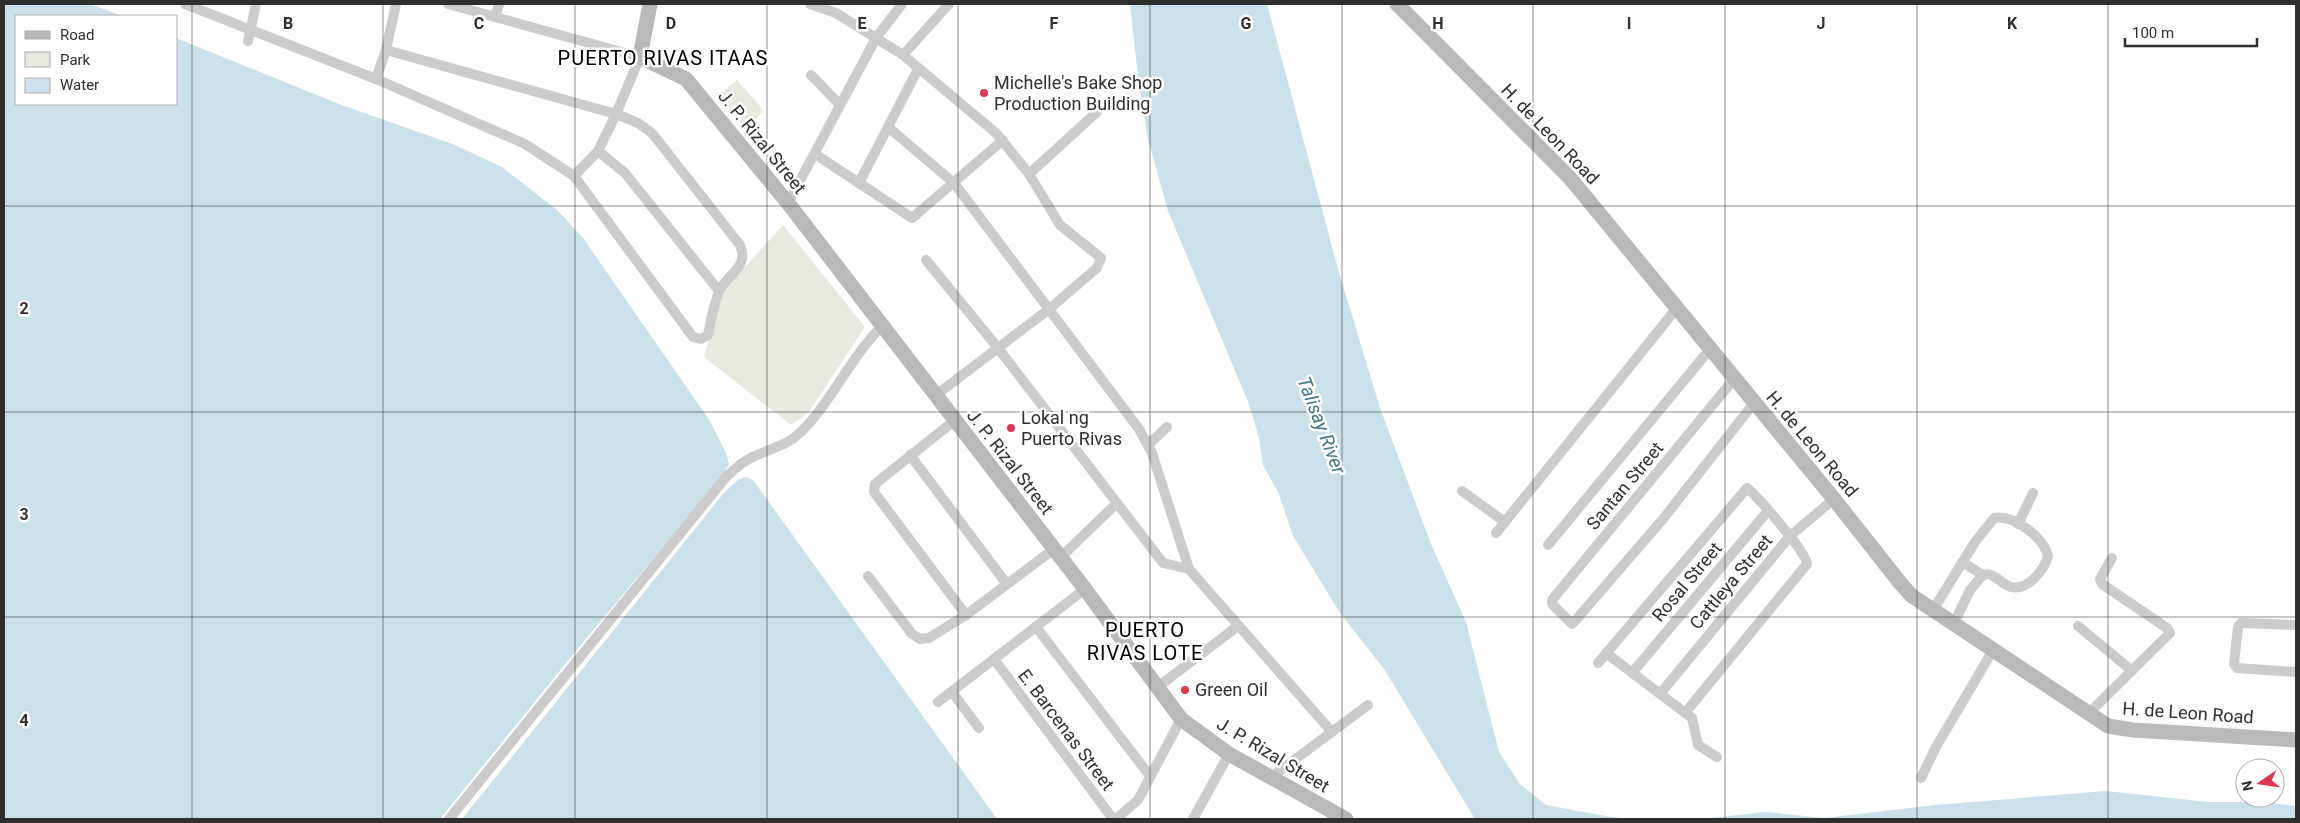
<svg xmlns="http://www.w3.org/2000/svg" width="2300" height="823" font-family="Roboto,sans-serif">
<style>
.green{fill:#e6ebdd}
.water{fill:#cae1eb}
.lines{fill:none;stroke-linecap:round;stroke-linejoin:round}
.street{stroke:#ccc;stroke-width:10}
.secondary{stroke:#b9b9b9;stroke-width:15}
.grid{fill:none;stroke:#2f2f2f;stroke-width:1;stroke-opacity:0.55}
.poi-dot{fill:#df3752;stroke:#fff;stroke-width:2}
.labels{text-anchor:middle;stroke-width:5;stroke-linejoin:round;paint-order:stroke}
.poi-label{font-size:18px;fill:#2f2f2f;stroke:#fff;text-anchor:start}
.street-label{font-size:18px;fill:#2f2f2f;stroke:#fff}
.water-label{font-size:19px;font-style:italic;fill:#3f768e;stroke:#fff}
.quarter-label{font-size:20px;letter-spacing:1px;fill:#000;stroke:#fff}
.grid-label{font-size:16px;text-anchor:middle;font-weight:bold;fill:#2f2f2f;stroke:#fff;stroke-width:5;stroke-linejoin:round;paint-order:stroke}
</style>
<rect width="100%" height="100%" fill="#fff"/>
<g class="green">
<polygon points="737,80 764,111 745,128 718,96"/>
<polygon points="783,225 865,327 808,413 791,425 704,357 724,290"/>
</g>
<g class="water">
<polygon points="4,4 90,4 122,16 16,16 16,104 176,104 176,38 339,104 455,145 502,167 557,210 583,238 710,421 726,453 729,464 723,475 571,657 440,819 4,819"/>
<polygon points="1130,4 1267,4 1338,269 1380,408 1431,544 1466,622 1499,752 1520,784 1546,805 1611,817 1635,819 1475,819 1384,669 1340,613 1293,536 1279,494 1263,465 1259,438 1249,404 1168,211 1148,139 1139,85"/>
<polygon points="746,477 753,480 997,819 462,819 723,494 739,479"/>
<polygon points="2106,791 2209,802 2260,802 2296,806 2296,819 1702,819 1765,812 1824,818 1936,805"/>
</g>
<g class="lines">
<g class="street">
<path d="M185,4L376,79L525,144L574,176L693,337L701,339L708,335C711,321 713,306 719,292C726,274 750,268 740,245L652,133L638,123L616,114L598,151L574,176"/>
<polyline points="810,4 836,13 903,55 996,133 1029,174 1060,225 1101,258 1097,268 1048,310 936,395"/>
<polyline points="495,17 499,4"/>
<polyline points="248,41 256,4"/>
<polyline points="386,50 616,114 640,57 448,4"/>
<polyline points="903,55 949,4"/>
<polyline points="811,75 839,104"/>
<polyline points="376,79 386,50 396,4"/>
<polyline points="888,127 954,183 1139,429 1152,453 1189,569"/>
<polyline points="598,151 625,173 719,291"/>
<polyline points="815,154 912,218 1003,140"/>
<polyline points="1029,174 1097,112"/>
<polyline points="859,183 918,69"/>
<polyline points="788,203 876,38 902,4"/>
<polyline points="926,260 998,348 1163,563 1189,569 1331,731"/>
<polyline points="1734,379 1552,600 1552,604 1572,624 1574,622 1663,519 1754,403"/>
<polyline points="954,421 875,484 874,492 966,615"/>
<polyline points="1149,444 1167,427"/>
<polyline points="910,455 1006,583"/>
<polyline points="1462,491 1505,522"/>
<polyline points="2018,524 2033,493"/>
<polyline points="1496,533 1676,309"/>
<polyline points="1548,545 1710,349"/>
<polyline points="1061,557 1117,503"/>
<polyline points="1962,562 1983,575"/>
<polyline points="868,576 912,634 920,639 929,638 966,615 1054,549"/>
<path d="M1933,610L1975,542L1994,518C2014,514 2044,538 2048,556C2044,570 2028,591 2011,587C2001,584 1993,571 1983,575L1970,590L1954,623"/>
<polyline points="2296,625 2241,623 2238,627 2234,664 2237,668 2296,672"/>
<polyline points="2078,626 2131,670"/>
<polyline points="1036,627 1150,776"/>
<polyline points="1606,653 1692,718 1698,745 1717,757"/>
<polyline points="994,659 1113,819"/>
<path d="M1598,663L1747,488C1757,496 1808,554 1807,564L1685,713"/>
<polyline points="1632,673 1767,512"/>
<polyline points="1159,686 1238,626"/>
<polyline points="952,692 979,728"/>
<polyline points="1660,694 1790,536 1834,499"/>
<polyline points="938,702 1085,589"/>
<polyline points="2089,713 2170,633 2167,628 2102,584 2100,579 2112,558"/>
<polyline points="1270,778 1368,705"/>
<polyline points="1921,778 1936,747 1993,650"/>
<path d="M449,819L726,477C736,468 744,460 757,455C772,448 788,445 801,432C832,401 850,358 882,326"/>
<polyline points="1116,819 1138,800 1181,719"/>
<polyline points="1193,819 1229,754"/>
</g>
<g class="secondary">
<polyline points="650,4 640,57 686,79 788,203 1085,589 1181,719 1229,754 1346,819"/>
<polyline points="1397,4 1570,178 1834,499 1901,584 1912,596 2108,726 2133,730 2296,740"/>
</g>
</g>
<path class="grid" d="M192,4V819M383,4V819M575,4V819M767,4V819M958,4V819M1150,4V819M1342,4V819M1533,4V819M1725,4V819M1917,4V819M2108,4V819M4,206H2296M4,412H2296M4,617H2296"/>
<g class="poi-dot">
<circle cx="984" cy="93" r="5"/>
<circle cx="1011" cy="428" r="5"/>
<circle cx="1185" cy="690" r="5"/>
</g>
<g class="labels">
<g class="poi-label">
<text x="994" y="89">Michelle's Bake Shop<tspan x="994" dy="21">Production Building</tspan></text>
<text x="1021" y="424">Lokal ng<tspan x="1021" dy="21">Puerto Rivas</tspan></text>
<text x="1195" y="696">Green Oil</text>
</g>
<g class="street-label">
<text transform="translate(1550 134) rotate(46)" y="6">H. de Leon Road</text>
<text transform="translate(762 142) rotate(51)" y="6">J. P. Rizal Street</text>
<text transform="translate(1812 444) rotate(50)" y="6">H. de Leon Road</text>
<text transform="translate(1010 462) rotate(52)" y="6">J. P. Rizal Street</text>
<text transform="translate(1625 486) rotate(-50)" y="6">Santan Street</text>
<text transform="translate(1687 582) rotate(-50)" y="6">Rosal Street</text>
<text transform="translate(1731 582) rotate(-50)" y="6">Cattleya Street</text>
<text transform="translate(2188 713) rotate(4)" y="6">H. de Leon Road</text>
<text transform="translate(1066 730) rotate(53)" y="6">E. Barcenas Street</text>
<text transform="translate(1273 755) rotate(31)" y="6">J. P. Rizal Street</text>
</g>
<g class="water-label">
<text transform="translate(1322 425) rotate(69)" y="7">Talisay River</text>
</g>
<g class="quarter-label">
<text x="663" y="65">PUERTO RIVAS ITAAS</text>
<text x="1145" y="637">PUERTO<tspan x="1145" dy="23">RIVAS LOTE</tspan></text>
</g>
</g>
<g class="grid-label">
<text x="288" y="29">B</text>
<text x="479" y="29">C</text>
<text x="671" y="29">D</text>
<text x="862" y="29">E</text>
<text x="1054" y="29">F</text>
<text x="1246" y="29">G</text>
<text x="1438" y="29">H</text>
<text x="1629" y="29">I</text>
<text x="1821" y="29">J</text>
<text x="2012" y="29">K</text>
<text x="24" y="314">2</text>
<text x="24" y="520">3</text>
<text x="24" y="726">4</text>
</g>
<rect width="2300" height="823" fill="none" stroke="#2f2f2f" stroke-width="10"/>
<rect x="15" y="15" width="162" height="90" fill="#ffffff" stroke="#acacac"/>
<rect x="25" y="31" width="25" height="8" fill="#b9b9b9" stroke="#acacac"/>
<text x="60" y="40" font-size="15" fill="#2f2f2f">Road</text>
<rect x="25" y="52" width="25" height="15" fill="#e6ebdd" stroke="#acacac"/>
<text x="60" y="65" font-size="15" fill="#2f2f2f">Park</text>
<rect x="25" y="78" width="25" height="15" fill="#cae1eb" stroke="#acacac"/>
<text x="60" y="90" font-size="15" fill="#2f2f2f">Water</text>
<g transform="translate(2260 783) rotate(257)"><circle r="24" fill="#ffffff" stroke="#acacac"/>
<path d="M0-4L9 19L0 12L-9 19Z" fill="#df3752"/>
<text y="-8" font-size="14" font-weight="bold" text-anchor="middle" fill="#2f2f2f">N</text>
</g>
<path d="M2125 38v8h132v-8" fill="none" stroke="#2f2f2f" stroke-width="2.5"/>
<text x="2132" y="38" font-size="15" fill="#2f2f2f" stroke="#ffffff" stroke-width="4" paint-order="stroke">100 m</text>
</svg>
